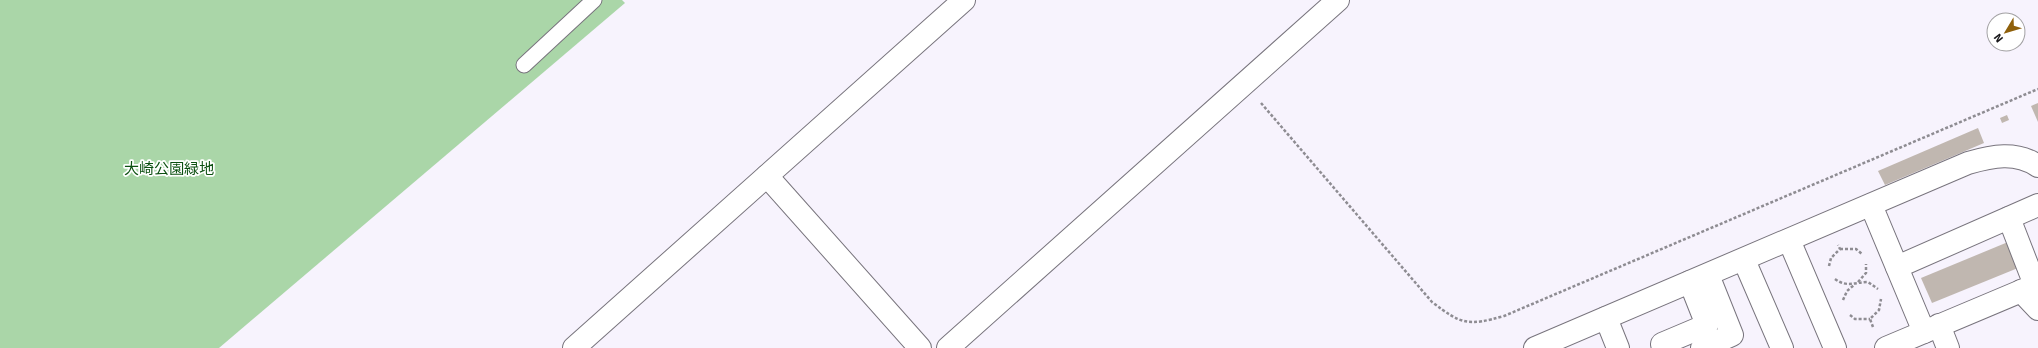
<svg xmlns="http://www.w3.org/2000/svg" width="2038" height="348" font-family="Signika,'Noto Sans JP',sans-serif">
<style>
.green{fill:#aad6a8}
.building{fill:#c0b7b0}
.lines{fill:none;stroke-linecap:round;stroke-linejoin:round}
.lane-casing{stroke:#78747d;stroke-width:17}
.street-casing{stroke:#78747d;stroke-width:24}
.secondary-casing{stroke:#78747d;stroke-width:24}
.path{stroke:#8e8c92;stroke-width:2.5;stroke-dasharray:3 2;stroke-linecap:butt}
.lane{stroke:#fff;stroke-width:15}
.street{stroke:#fff;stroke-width:22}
.secondary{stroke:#fff;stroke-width:22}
.labels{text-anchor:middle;stroke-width:3.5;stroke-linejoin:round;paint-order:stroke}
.park-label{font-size:15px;fill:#0c5011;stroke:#fff}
</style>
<rect width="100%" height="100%" fill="#f7f3fd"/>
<polygon class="green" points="0,0 622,0 625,3 219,348 0,348"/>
<g class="building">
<polygon points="2038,103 2038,122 2031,106"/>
<polygon points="2007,115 2009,120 2002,123 2000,118"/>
<polygon points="1978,128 1984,143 1885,185 1878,171"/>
<polygon points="2008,242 2018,268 1932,303 1921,278"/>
</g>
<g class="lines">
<defs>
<polyline id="lane" points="524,65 594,0"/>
<g id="street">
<polyline points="767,176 920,348"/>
<polyline points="2009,218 2035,285"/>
<polyline points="1744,260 1782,348"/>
<polyline points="2021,291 2038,309"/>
<polyline points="1939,325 1948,348"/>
<polyline points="574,348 964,0"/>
<polyline points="948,348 1338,0"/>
<polyline points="1663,348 1662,344 1707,325 1690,282"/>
<polyline points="1702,348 1732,335 1708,275"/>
</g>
<g id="secondary">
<polyline points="1871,205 1924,332"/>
<polyline points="1789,240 1835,348"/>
<polyline points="1897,267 2038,205"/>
<polyline points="1606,318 1618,348"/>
<path d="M1535,348L1968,163C1992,156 2016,151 2038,166"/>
<polyline points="1886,348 2038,284"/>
</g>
</defs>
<use href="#lane" class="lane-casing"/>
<use href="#street" class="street-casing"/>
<use href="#secondary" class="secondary-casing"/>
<g class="path">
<path d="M1261,103L1432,302C1462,325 1468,326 1504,316L2038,89"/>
<polyline points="1840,249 1856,249 1862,254"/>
<polyline points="1829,266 1831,258 1840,249 1838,245"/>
<path d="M1835,279C1847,288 1855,282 1868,282L1878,289"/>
<polyline points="1858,282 1866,273 1866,264"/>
<polyline points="1843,300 1847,291 1854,285"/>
<polyline points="1850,315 1855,319 1870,319"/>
<polyline points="1873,327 1870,319 1879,310 1881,299"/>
</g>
<use href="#lane" class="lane"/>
<use href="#street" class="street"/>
<use href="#secondary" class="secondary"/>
</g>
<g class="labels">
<g class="park-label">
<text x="169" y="174">大崎公園緑地</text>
</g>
</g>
<g transform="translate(2006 32) rotate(232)"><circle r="19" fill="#ffffff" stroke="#a2a1a3"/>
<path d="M0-3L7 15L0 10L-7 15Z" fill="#8f600b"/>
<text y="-6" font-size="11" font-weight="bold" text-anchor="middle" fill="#161518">N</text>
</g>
</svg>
